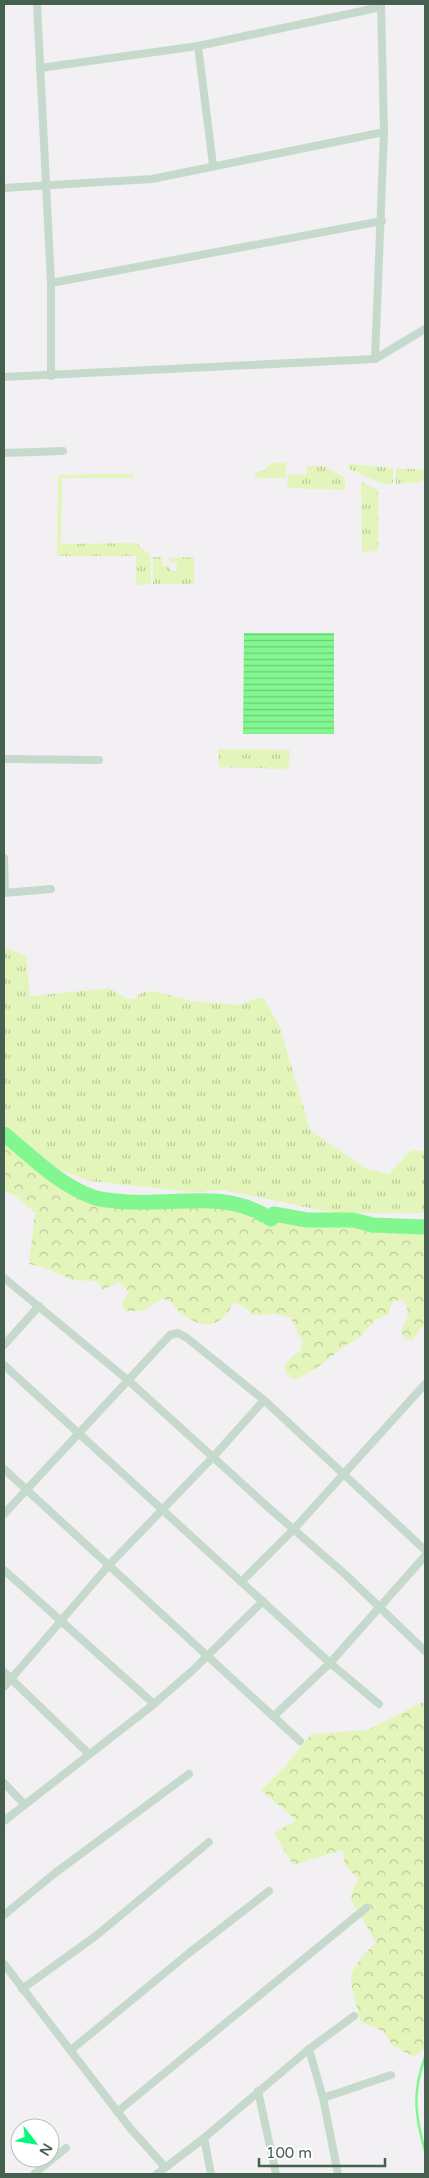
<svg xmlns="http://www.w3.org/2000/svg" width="429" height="2178" font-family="'Varela Round',sans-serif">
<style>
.grass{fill:url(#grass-tufts)}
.forest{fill:url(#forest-crowns)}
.water{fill:url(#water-rules)}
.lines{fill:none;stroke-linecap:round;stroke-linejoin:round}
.stream{stroke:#82f790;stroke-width:2.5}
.river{stroke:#82f790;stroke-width:15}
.minor{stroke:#c5dacd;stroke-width:8}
</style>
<defs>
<pattern id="grass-tufts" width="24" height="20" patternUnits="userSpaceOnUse" patternTransform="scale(1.25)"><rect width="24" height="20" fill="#e3f5ba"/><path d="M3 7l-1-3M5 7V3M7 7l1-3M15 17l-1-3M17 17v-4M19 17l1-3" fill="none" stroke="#baca9a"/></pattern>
<pattern id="forest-crowns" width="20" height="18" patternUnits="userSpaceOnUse" patternTransform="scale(1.25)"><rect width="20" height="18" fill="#e3f5ba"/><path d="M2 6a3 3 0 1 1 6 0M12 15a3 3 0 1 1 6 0" fill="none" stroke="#baca9a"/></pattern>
<pattern id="water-rules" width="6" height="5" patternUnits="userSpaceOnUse" patternTransform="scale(1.25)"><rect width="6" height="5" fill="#82f790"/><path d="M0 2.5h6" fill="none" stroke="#6ccb78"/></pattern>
</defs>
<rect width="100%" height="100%" fill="#f3f0f3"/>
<g class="grass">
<polygon points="286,462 286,478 255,478 255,473 265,470 271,463"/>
<polygon points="349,464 393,468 393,484 382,484 348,468"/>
<polygon points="307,466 324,466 345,478 345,490 287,488 288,474 306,475"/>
<polygon points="396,469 425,469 425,478 418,483 396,484"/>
<polygon points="133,474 133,478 62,478 61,544 136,543 150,555 151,584 136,585 136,556 57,556 58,475"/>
<polygon points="361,482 377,489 378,492 378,551 362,552"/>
<polygon points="153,557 162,557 162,566 170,566 171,571 177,571 177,562 169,562 169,558 194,557 194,584 153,584"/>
<polygon points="218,749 290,750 289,765 285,769 219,767"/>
<polygon points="4,948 26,955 30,996 110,988 127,999 133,999 143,992 154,991 191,1001 240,1005 254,999 264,998 280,1028 310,1130 365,1168 389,1174 411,1150 425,1151 425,1213 334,1213 224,1190 193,1192 90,1181 60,1170 4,1127"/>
</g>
<g class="forest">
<path d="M4,1138C47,1180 84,1207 146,1209C166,1210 187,1203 207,1204C228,1205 250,1214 268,1223L282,1218L306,1224L355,1225L373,1229L425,1232V1322L413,1340L405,1339L401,1331C407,1319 412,1311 402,1300L394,1301L390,1307L389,1314L375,1320L360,1337L346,1345L317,1368L301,1377L293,1379L286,1374L285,1365L290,1358L301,1350L302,1341L291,1318L276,1314L254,1315L242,1305L234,1303C219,1327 208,1331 183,1315C174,1308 175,1302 162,1299L142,1311H126L122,1305L129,1291L118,1282L103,1290L96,1281L72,1280L43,1267L29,1264L35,1213L17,1197L4,1190Z"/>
<path d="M425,1701V2048L414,2057L393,2046L383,2031L361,2022C349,1977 342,1977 376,1942L350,1899L358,1878L345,1866L343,1850L293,1865L274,1833L296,1820L261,1790L284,1768L311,1734L367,1730Z"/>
</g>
<polygon class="water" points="244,633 334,633 334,734 243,734"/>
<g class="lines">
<path class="stream" d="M425,2057C412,2093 415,2115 425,2151"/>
<path class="river" d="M4,1134C31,1156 59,1185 93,1197C100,1200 109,1200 116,1201C170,1208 222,1187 271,1219L274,1214L307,1220H353L373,1225L425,1227"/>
<g class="minor">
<polyline points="37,4 51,283 51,376"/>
<polyline points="198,46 213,165"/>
<polyline points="40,68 198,46 381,7"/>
<polyline points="4,188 152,179 384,132"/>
<polyline points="51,283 382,221"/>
<polyline points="375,359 384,132 381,4"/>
<polyline points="4,377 375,359 425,329"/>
<polyline points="4,453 63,451"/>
<polyline points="4,759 99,760"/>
<polyline points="4,858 5,893"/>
<polyline points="4,893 51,889"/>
<polyline points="4,1278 129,1381 269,1508 346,1575 425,1651"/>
<polyline points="4,1345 39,1306"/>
<polyline points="4,1365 330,1663 379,1704"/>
<polyline points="4,1469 300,1741"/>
<polyline points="4,1514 170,1335 178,1333 187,1338 264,1400 425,1550"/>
<polyline points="4,1570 154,1704"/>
<polyline points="241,1582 294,1529 425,1384"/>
<polyline points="4,1672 89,1754"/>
<polyline points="4,1687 109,1565 214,1456 264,1400"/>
<polyline points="275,1715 330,1663 425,1556"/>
<polyline points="4,1783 24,1804"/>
<polyline points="4,1821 154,1704 193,1670 263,1601"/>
<polyline points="4,1915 55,1873 189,1774"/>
<polyline points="4,1964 130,2128 165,2167"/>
<polyline points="22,1989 97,1935 209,1842"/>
<polyline points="309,2049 323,2098 338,2174"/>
<polyline points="71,2050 189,1953 269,1891"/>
<polyline points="258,2091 276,2174"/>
<polyline points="323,2098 391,2075"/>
<polyline points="117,2112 366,1908"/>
<polyline points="204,2138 211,2174"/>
<polyline points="34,2174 66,2148"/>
<polyline points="157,2174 204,2138 309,2049 354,2016"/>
</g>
</g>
<rect width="429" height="2178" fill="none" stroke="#466050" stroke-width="10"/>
<g transform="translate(35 2143) rotate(121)"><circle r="24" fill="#ffffff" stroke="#b5bfb9"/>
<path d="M0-4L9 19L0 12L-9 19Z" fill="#04f978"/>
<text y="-8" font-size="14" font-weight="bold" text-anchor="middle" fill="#466050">N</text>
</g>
<path d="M259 2158v8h126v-8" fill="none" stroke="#466050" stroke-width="2.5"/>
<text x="266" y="2158" font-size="15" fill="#466050" stroke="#ffffff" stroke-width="4" paint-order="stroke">100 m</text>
</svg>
